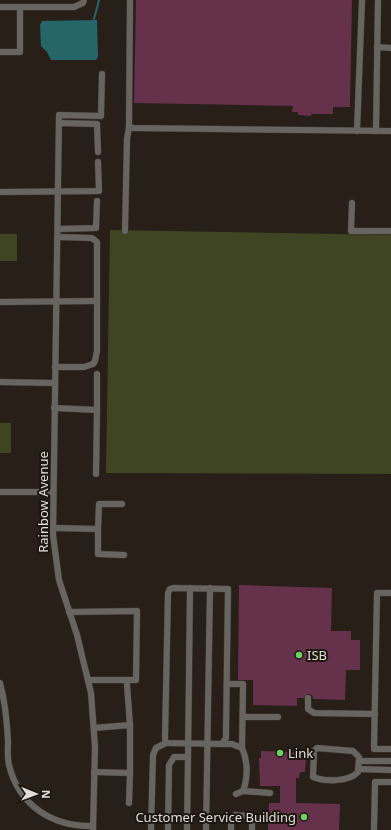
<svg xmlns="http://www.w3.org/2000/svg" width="391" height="830" font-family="'Noto Sans',sans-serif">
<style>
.green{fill:#3f4523}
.water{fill:#256669}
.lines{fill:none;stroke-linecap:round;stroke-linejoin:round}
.stream{stroke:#256669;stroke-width:2}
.building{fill:#66314a}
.minor-casing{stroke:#413933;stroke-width:7}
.minor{stroke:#686460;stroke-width:6}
.poi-dot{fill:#6bd362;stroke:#1d160f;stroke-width:1.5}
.labels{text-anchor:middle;stroke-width:4;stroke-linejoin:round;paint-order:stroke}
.street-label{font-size:13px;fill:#e1dcd7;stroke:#1d160f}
.poi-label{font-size:13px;fill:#e1dcd7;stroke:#1d160f;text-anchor:start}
</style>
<rect width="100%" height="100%" fill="#271f18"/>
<g class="green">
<polygon points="110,230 391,235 391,474 106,473"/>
<rect x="0" y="234" width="17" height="27"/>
<rect x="0" y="423" width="11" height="30"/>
</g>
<polygon class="water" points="97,20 98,57 96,60 51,60 47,52 41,46 40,25 42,21"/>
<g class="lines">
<polyline class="stream" points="94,19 99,0"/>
</g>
<g class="building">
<polygon points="136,0 352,0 350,107 333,107 333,114 311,114 311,116 298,115 298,112 292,112 293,106 134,103"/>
<polygon points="239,585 332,588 331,631 351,631 351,640 360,640 360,670 346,670 345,700 313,699 312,695 308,694 304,698 297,698 297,706 253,705 253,680 238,680"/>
<polygon points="261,751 299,752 301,759 306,759 305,772 300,772 299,778 296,778 296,803 340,804 339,830 268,830 269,803 280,803 280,786 260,786 259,758 261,758"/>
</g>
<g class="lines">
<defs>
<g id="minor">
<polyline points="130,0 129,127 133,128 391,131"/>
<polyline points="0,7 20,7 20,52 0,52"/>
<polyline points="20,7 74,7 83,3 84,0"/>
<polyline points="377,47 391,48"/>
<polyline points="59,123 97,124 98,152"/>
<polyline points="357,131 362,0"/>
<polyline points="376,131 378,0"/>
<polyline points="0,192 99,191 98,162"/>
<polyline points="352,203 351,231 391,231"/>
<polyline points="58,229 96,228 97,201"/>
<polyline points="125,231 127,139 129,127"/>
<polyline points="0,302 97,301"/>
<polyline points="55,367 84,367 93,364 95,361 97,351 97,242 92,238 58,237"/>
<polyline points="0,382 54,383"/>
<polyline points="54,408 97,410 96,474"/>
<polyline points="97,410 97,374"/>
<polyline points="0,492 53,492"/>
<polyline points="53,528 98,529 98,554 124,555"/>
<polyline points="98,529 99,504 122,504"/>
<polygon points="173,588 228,589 226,732 226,738 222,744 166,743 165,739 168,593 170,589"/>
<polyline points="391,593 377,593 374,749 391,749"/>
<polyline points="69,612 137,611 136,680 89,680"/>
<path d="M0,683C5,702 7,721 8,741C8,749 7,757 9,765C19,806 53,827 93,826"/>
<polyline points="227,684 243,684 242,748"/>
<polyline points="127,685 130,725"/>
<polyline points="308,698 308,709 314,713 375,714"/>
<polyline points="243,717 278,717"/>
<polyline points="94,728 130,725 130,773"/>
<path d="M222,744H232L242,748C248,761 248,778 243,791L236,794"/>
<path d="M317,748L353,751L359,757L358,772C349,782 325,782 313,777L314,751Z"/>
<polyline points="359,761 391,761"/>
<polyline points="359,769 391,770"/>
<polyline points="94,772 130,773 129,803"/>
<polyline points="243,791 270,793"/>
<polyline points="93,830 95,747 91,693 77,635 59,580 53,535 59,115 101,116 102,74"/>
<polyline points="151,830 153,755 156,748 166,743"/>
<polyline points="168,830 169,765 174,757 188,757 190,588"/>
<polyline points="187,830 188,757"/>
<polyline points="206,830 210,588"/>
<polyline points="231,830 231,819 235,815 249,816 252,819 252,830"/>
<polyline points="374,830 375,782 391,782"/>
</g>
</defs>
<use href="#minor" class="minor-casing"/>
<use href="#minor" class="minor"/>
</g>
<g class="poi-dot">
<circle cx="299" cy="655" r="4"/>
<circle cx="280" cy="753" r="4"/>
<circle cx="304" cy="817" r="4"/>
</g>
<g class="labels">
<g class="street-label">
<text transform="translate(43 502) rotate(-90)" y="5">Rainbow Avenue</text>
</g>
<g class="poi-label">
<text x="307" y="660">ISB</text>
<text x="288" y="758">Link</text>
<text x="296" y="822" text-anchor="end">Customer Service Building</text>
</g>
</g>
<g transform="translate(36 794) rotate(91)" stroke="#1d160f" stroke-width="3" paint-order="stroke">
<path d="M0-3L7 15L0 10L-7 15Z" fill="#e1dcd7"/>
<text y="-6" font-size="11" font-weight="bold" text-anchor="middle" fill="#e1dcd7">N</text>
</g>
</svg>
